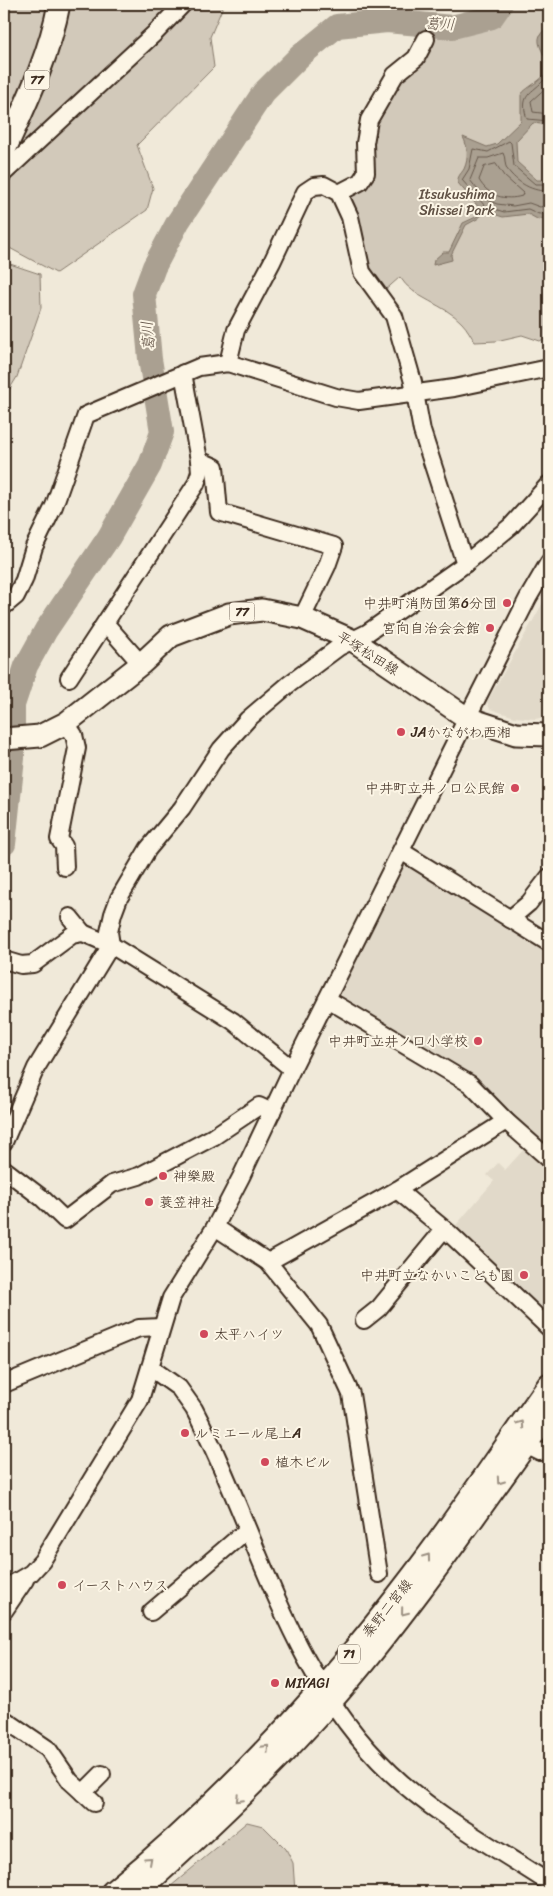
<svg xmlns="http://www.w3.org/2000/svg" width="553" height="1896" font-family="Sriracha,'Klee One',sans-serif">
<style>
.built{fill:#e1d9c9}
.green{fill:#d2c9ba;stroke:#867a6c}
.water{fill:#aaa091;stroke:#7e7163}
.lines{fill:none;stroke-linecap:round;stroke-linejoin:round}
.shore{stroke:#67594c;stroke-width:1}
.river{stroke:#aaa091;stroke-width:24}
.minor-casing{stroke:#3b2a1e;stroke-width:20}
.major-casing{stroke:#3b2a1e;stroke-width:25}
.minor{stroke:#fcf5e5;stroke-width:16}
.major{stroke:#fcf5e5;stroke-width:21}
.oneway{stroke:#9c9082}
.poi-dot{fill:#d1495b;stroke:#fcf5e5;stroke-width:2}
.labels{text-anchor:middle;stroke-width:4;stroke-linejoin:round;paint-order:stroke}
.shield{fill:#fcf5e5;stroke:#75675a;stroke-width:1}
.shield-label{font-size:12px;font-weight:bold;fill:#3b2a1e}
.park-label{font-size:14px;fill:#615245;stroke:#fcf5e5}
.poi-label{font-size:14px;fill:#3b2a1e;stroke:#fcf5e5;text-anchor:start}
.street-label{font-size:14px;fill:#3b2a1e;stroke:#fcf5e5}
.water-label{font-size:15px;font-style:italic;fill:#625346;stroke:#fcf5e5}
</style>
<rect width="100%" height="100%" fill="#f0e9d9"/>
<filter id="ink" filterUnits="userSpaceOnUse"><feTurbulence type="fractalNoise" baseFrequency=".02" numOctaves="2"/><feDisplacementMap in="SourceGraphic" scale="10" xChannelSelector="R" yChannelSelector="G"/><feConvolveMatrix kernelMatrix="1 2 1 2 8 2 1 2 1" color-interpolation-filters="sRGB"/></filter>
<g filter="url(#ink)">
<g class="built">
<polygon points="549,592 549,716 535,719 515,717 490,709 487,702"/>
<polygon points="405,861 549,948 549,1152 343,999 341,992"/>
<polygon points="527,1146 549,1166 549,1319 451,1231 494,1181 487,1175 498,1163 505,1170"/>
</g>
<g class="green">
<polygon points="4,4 224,4 210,37 214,67 137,145 153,188 147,210 56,273 4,245"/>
<path d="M510,4H549V336L540,341L522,335L496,341L475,342C471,336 467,328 462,323C445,304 413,299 400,277L382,293L363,270L346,195L362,183L372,125L397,79L432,36C467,34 485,31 510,4Z"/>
<polygon points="4,262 40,274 41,308 17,377 4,398"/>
<polygon points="247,1822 263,1826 286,1849 293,1863 295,1892 164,1892"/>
</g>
<path class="water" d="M549,27V125L533,123L516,141L517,162L537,180H548L549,177V216L539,220L528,214L503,217L484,211L479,218L466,225L451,255L452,260L433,265L434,260L443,252H449L463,223L478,216L481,210L458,183C457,176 461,174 464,169C469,158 468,147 463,137L487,147L497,144L521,121V95C526,86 549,79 547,66C546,51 528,39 549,27Z"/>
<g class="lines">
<g class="shore">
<path d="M549,74C535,94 518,91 527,119L549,121"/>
<polyline points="549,85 531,101 533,112 549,114"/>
<path d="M496,164L504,176L523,193L522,196C505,201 488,196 479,180L484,167Z"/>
<polyline points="549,184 535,184 514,166 511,143 509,141 488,152 473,149 469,169 462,180 485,206 504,212 528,209 539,214 549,212"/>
<path d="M549,191C533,192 517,183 507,169C504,164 506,158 503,153L488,158H479L470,180L485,199L497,204L513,206L529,203L540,207L549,205"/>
</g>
<polyline class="river" points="4,844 13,758 13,705 26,666 46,630 109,537 150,465 162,432 150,359 144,294 154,267 178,222 263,93 300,56 337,26 387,21 452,27 492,17 501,4"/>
<defs>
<g id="minor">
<polyline points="4,173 155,33 183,4"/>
<polyline points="339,193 360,182 366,173 365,143 369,120 395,75 416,58 426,39"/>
<polyline points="228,363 236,330 272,262 305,192 314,186 324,185 339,193 350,217 362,272 394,316 413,382 422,431 465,564"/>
<polyline points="199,460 215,467 219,512 334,546 327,566 302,618"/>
<polyline points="4,606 16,596 24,580 34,547 54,506 86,415 199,367 228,363 336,397 359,401 454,388 549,368"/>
<polyline points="106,624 141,664"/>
<polyline points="69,678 196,484 200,472 199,460 183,373"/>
<polyline points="401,851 549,943"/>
<polyline points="65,867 64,846 59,839 77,748 74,735 66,723"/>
<polyline points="70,917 83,933"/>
<polyline points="510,919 529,903 549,877"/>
<polyline points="4,960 21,965 33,964 72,935 83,933 111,945 233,1021 292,1069"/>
<polyline points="327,999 470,1084 506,1121 549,1159"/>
<polyline points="4,1142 36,1068 111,945 109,932 113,914 119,898 148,849 182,808 221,749 248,719 288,685 339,647 367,633 465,564 511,526 549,484"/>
<polyline points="4,1169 42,1198 65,1220 112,1184 139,1176 213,1137 259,1106 272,1112"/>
<polyline points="397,1190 450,1234 549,1328"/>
<polyline points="215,1227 268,1262 319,1325 351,1394 379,1574"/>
<polyline points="268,1262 397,1190 506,1121"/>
<polyline points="364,1320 379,1308 444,1229"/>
<path d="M151,1368L179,1388L194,1409C258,1531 287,1675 391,1773C437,1817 496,1848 549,1883"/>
<polyline points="4,1384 139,1328 161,1327"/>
<polyline points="526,1445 540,1452 549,1450"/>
<polyline points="4,1589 31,1573 42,1561 140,1400 171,1298 215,1227 241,1177 292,1069 467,718 528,598 549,562"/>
<polyline points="4,1611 25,1580"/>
<polyline points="151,1612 247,1530"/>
<polyline points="4,1719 48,1749 70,1781 94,1803"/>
<polyline points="83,1793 102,1774"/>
</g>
<g id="major">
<path d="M4,152C26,103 49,57 59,4"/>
<polyline points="4,739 40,736 66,723 141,664 171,636 229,614 262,610 302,618 354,641 467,718 516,734 549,735"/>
<path d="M112,1892C225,1800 325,1691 413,1575C461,1513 504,1447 549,1384"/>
<path d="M138,1892C205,1832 270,1771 330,1703C410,1611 478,1511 549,1413"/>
</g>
</defs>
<use href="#minor" class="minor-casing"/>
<use href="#major" class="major-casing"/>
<use href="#minor" class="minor"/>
<use href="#major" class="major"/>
</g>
<defs><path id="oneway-chevron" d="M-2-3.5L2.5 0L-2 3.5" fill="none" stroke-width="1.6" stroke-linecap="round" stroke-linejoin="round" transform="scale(1.25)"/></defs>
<g class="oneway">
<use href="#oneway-chevron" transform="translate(521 1424) rotate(-55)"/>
<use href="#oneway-chevron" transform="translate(500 1481) rotate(125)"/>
<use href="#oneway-chevron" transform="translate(427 1557) rotate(-54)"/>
<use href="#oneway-chevron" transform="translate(404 1612) rotate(129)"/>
<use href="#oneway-chevron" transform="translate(266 1748) rotate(-47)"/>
<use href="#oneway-chevron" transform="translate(239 1799) rotate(135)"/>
<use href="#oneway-chevron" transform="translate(149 1860) rotate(-42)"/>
</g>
</g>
<g class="poi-dot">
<circle cx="507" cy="603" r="5"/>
<circle cx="490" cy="628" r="5"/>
<circle cx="401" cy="732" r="5"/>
<circle cx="515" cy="788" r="5"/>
<circle cx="478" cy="1041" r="5"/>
<circle cx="163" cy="1176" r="5"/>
<circle cx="149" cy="1202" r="5"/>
<circle cx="524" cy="1275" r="5"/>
<circle cx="204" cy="1334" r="5"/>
<circle cx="185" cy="1433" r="5"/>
<circle cx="265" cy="1462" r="5"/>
<circle cx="62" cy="1585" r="5"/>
<circle cx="275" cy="1683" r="5"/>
</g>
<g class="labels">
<g class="shield">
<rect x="24.5" y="70.5" width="25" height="19" rx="4"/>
<rect x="229.5" y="602.5" width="25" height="19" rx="4"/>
<rect x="338" y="1644.5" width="22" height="19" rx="4"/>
</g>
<g class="shield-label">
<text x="37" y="84">77</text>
<text x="242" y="616">77</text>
<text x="349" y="1658">71</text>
</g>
<g class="park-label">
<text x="457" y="199">Itsukushima<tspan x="457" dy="16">Shissei Park</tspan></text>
</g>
<g class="poi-label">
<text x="497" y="608" text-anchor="end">中井町消防団第6分団</text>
<text x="480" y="633" text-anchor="end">宮向自治会会館</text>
<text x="411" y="737">JAかながわ西湘</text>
<text x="505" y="793" text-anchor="end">中井町立井ノ口公民館</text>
<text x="468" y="1046" text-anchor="end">中井町立井ノ口小学校</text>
<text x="173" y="1181">神樂殿</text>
<text x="159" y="1207">蓑笠神社</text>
<text x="514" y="1280" text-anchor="end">中井町立なかいこども園</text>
<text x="214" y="1339">太平ハイツ</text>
<text x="195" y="1438">ルミエール尾上A</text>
<text x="275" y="1467">植木ビル</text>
<text x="72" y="1590">イーストハウス</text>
<text x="285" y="1688">MIYAGI</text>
</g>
<g class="street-label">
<text transform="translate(368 653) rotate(32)" y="5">平塚松田線</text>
<text transform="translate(387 1608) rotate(-51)" y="5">秦野二宮線</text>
</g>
<g class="water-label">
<text transform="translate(440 24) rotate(2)" y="5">葛川</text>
<text transform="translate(148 336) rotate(-95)" y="5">葛川</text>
</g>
</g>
<rect width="553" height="1896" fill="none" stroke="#fcf5e5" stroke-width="20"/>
<rect x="10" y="10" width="533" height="1876" fill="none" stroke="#3b2a1e" stroke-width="2" filter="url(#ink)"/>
</svg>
